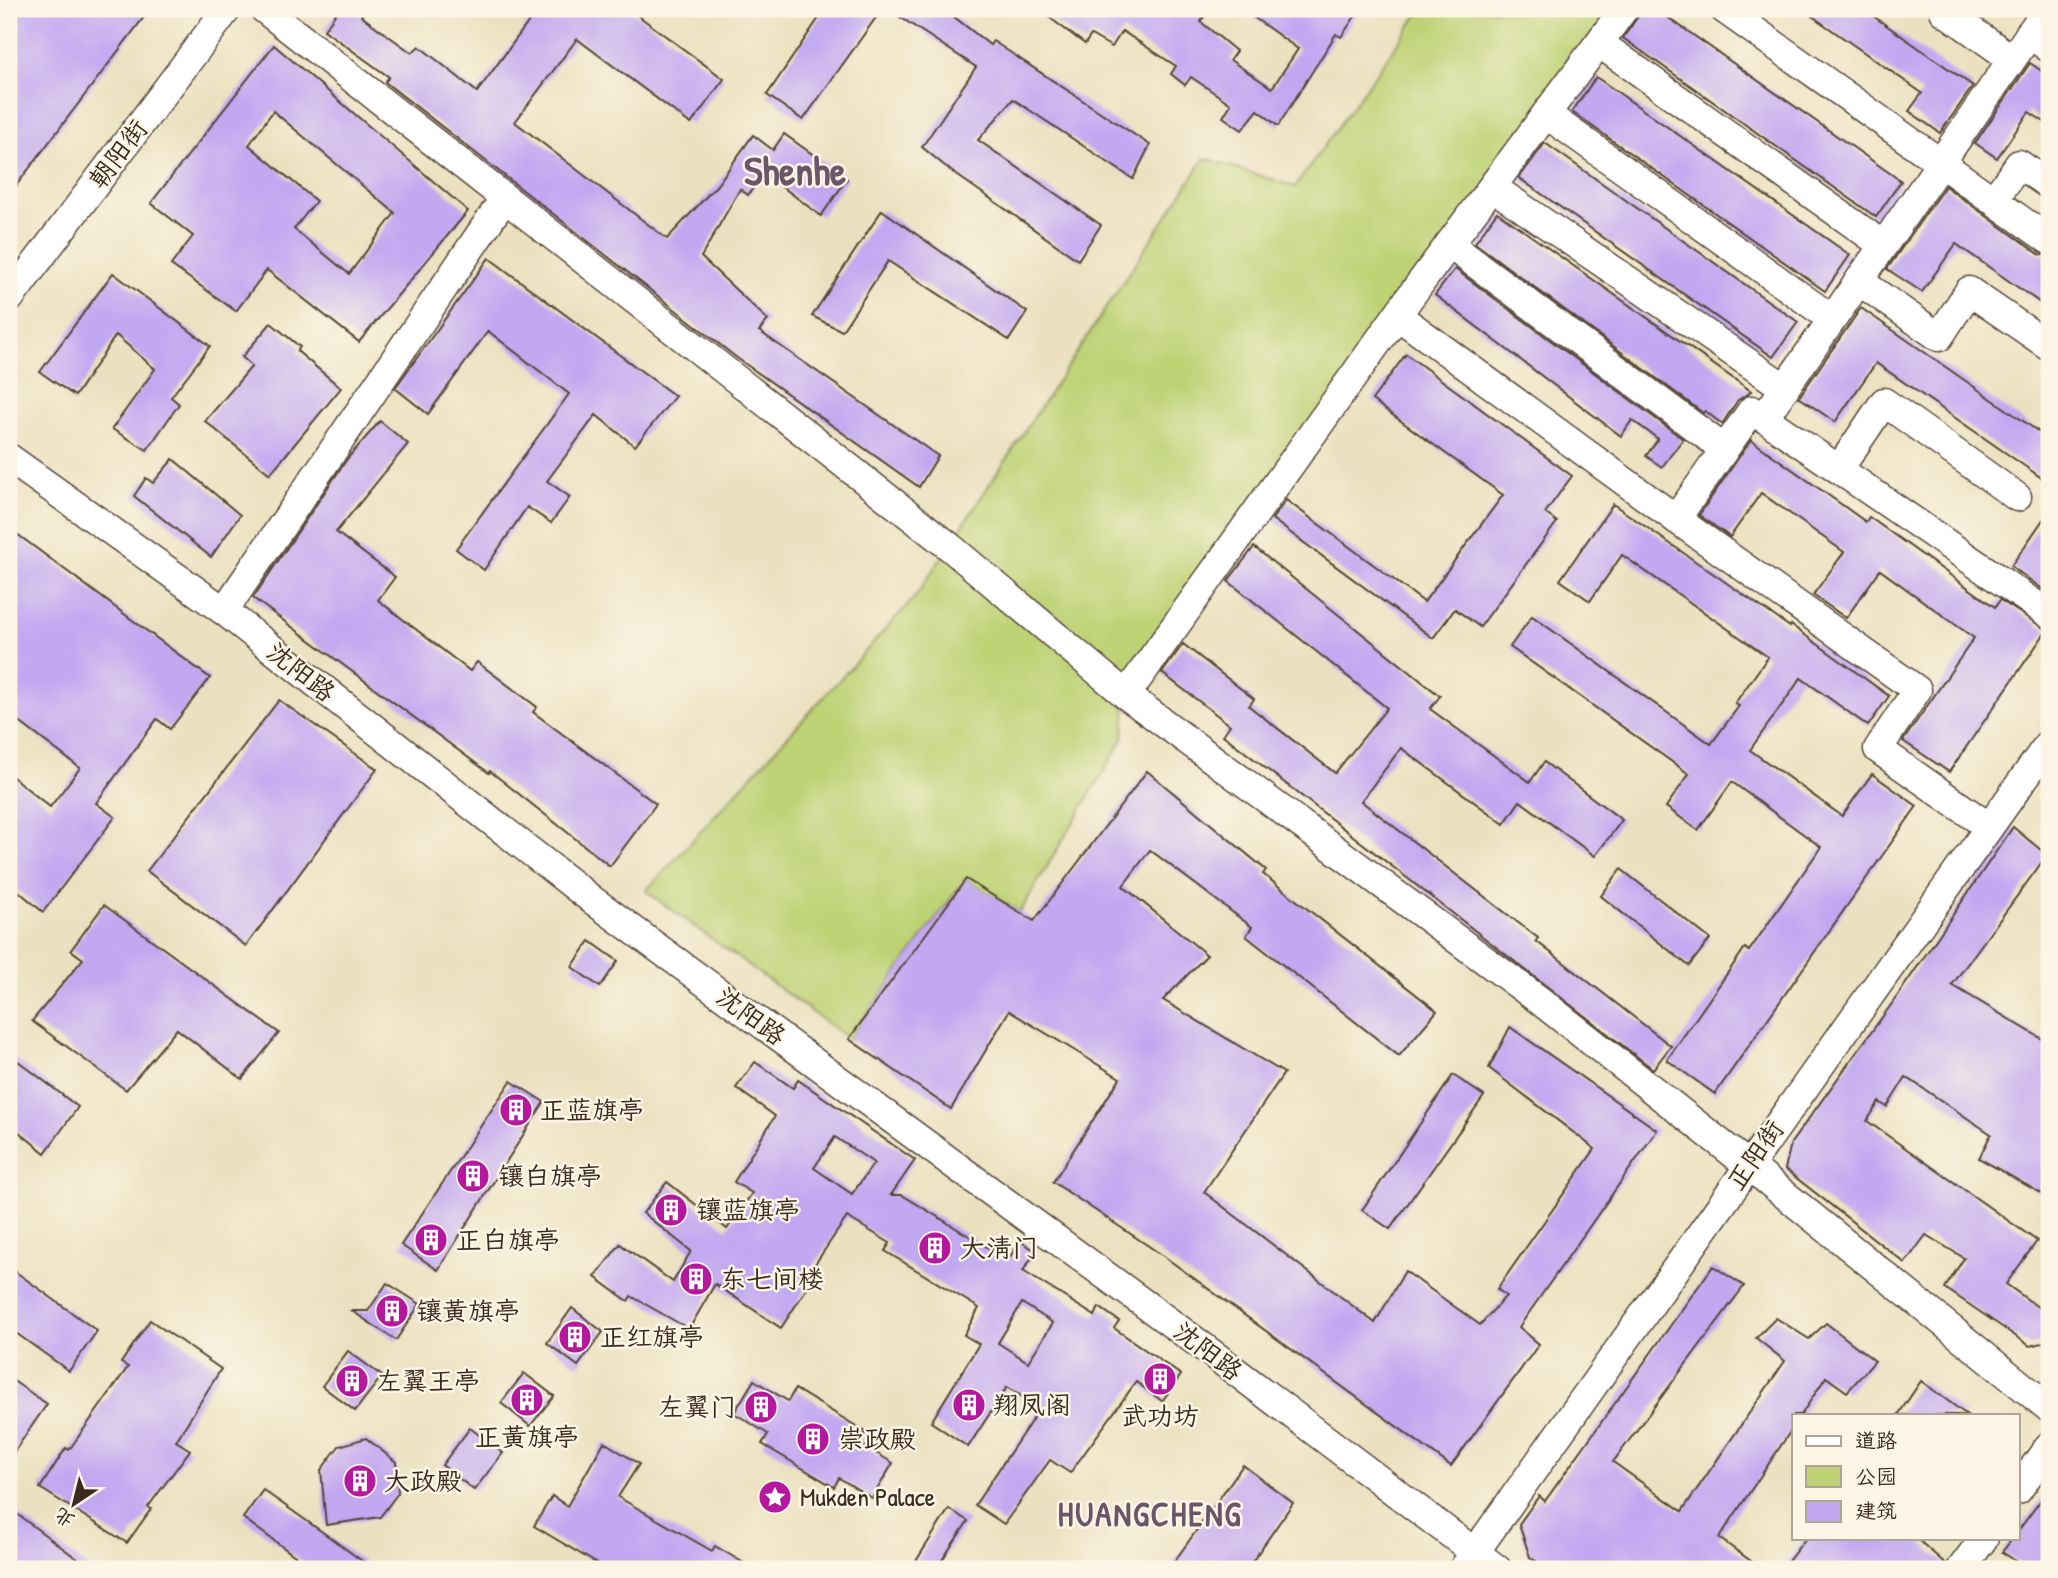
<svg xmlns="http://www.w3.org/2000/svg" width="2058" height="1578" font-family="'Patrick Hand','LXGW WenKai TC',sans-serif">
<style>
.green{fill:#bed275;stroke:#7c7e4a;stroke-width:2}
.building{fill:#c2a8f1;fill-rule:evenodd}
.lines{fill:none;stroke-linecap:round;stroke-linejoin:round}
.minor-casing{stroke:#554536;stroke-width:31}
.minor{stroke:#fff;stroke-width:28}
.labels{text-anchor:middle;stroke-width:5;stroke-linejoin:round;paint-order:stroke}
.street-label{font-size:26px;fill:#3b2a1e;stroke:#fcf5e5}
.poi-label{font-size:26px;fill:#3b2a1e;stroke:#fcf5e5;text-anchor:start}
.district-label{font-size:33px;font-weight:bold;letter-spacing:2px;fill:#6a5668;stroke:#fcf5e5}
.town-label{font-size:40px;font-weight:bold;fill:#6a5668;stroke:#fcf5e5}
</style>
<rect width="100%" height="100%" fill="#fcf5e5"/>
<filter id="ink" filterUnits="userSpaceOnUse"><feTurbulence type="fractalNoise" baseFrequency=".0143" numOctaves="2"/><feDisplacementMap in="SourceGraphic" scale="14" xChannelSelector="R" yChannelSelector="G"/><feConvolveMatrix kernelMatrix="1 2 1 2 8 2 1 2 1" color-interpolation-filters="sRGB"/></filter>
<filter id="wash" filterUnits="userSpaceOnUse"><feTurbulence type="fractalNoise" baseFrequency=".00686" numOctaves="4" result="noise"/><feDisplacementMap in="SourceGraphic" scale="28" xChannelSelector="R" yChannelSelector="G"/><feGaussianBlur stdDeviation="1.57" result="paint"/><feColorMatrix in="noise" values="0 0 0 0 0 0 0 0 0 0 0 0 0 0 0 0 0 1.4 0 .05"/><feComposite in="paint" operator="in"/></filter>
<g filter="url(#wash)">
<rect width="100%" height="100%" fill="#ebe1c0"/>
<polygon class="green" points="1422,9 1624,9 1127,695 1123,739 1020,912 965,879 849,1039 646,891 916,596 1205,158 1295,187"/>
<g id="blocks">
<g class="building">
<polygon points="9,9 150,9 9,195"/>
<polygon points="339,9 365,9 361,16 412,53 419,46 477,92 538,9 629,9 724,79 691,124 577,39 515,122 667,239 717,185 753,135 773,150 784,134 847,179 821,216 764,173 748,195 740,189 701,257 768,320 759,331 938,456 919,487 737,358 385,82 389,77 324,30"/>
<polygon points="825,9 882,9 803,120 767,95"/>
<polygon points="888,9 944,9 990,45 993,41 1150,145 1133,179 1013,99 978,140 1101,225 1078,260 951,171 922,147 976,67"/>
<polygon points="1038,9 1208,9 1201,22 1236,51 1230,60 1272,88 1298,49 1242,9 1360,9 1341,37 1336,34 1278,126 1258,110 1242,130 1223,117 1231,104 1191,77 1185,85 1171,74 1176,66 1122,31 1112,47 1091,35 1085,44"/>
<polygon points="1643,9 1656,9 1901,181 1876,217 1623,38"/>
<polygon points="1802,9 1863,9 1973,86 1940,133 1909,111 1922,93"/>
<path d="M274,45L468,211L359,342L267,270L236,311L171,265L193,236L151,203ZM273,111L395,213L349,274L294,229L316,201L249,145Z"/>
<polygon points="2030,63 2049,76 2049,125 2029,112 1997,158 1975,143"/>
<polygon points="1596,77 1850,255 1825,291 1572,112"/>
<polygon points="1545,143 1798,322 1773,357 1519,178"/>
<polygon points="1945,186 2039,254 2049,256 2049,309 1956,244 1922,292 1887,269"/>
<polygon points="882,210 1027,312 1009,340 888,261 842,331 812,316"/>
<polygon points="1497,212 1751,391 1748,394 1738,400 1722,424 1705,411 1703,413 1475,243"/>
<polygon points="489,258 675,396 635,446 596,415 547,481 570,497 551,523 527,507 484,570 456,549 569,394 488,331 428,414 395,388"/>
<polygon points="1455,269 1683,439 1662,467 1646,456 1658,439 1632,420 1621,436 1435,295"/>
<polygon points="113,273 210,346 171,397 179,404 147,450 112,429 155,369 116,335 75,396 40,372"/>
<polygon points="1861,308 2049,439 2049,483 1876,363 1835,422 1799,397"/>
<polygon points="271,323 300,347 297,351 341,388 270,474 205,421 252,366 242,357"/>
<polygon points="1406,354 1572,476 1545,513 1557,522 1480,627 1455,609 1433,638 1272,519 1286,500 1424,602 1503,495 1372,400"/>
<polygon points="380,421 408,444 336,532 395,577 378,600 470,671 477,662 537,707 533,712 656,804 610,866 490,771 489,773 253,598 347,459"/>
<polygon points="1751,440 1866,522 1869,517 1995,607 2000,600 2047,630 1949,772 1903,741 1974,638 1880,570 1846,618 1813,595 1844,552 1761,493 1730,537 1699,515"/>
<polygon points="173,459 240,515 211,557 134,496 146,478 153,483"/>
<polygon points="1613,504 1790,627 1791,625 1889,696 1868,726 1801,678 1750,750 1842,816 1872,774 1917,806 1715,1094 1667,1060 1745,948 1749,951 1821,847 1732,782 1698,830 1666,807 1689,774 1510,647 1532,616 1711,744 1739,706 1735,703 1768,657 1622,555 1590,601 1560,580"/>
<polygon points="2049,511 2049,594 2011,566"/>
<polygon points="9,528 210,678 170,729 157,719 96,803 115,817 43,912 9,883 9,774 50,807 80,768 9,714"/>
<polygon points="1254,547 1440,696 1430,709 1530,782 1544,762 1622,820 1595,856 1520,801 1504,824 1401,748 1361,801 1538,938 1536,941 1671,1046 1653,1069 1223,735 1230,725 1162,673 1183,644 1254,699 1249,706 1335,773 1387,708 1228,581"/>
<polygon points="279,700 377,769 246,946 147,871"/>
<polygon points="1147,771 1266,870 1263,874 1437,1011 1399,1056 1246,936 1252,927 1150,850 1123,886 1207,955 1163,1000 1284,1073 1204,1192 1375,1323 1405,1271 1480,1325 1506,1296 1497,1289 1595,1149 1489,1068 1510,1027 1657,1130 1519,1327 1539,1344 1451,1466 1162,1255 1053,1182 1120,1078 1009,1011 951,1109 849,1039 966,879 1034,921"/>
<polygon points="2013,827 2047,855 1952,985 2049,1043 2049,1198 1979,1158 1991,1134 1906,1077 1887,1107 1879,1102 1867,1121 2037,1241 2006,1284 2049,1315 2049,1341 2030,1346 1945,1288 1964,1258 1926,1235 1905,1263 1785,1169 1791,1143 1896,998"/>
<polygon points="1621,869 1710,939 1689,966 1601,896"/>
<polygon points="104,905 279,1033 242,1079 177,1029 126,1090 32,1021 83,959 71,950"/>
<polygon points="590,941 618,961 600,987 572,967"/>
<polygon points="9,1054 78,1107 45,1153 9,1124"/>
<path d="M755,1062L793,1088L798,1080L915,1160L891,1195H902L1008,1260L1020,1241L1036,1251L1023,1271L1095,1316L1099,1307L1119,1321L1114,1328L1181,1375L1162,1401L1136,1382L1070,1473L1050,1460L1004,1524L975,1505L1040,1408L1007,1387L968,1447L931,1422L979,1344L964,1335L979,1308L885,1251L890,1243L847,1217L813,1267L818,1271L781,1328L715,1284L689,1329L631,1296L628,1301L595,1277L620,1244L673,1282L691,1251L643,1213L667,1182L727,1229L752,1193L734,1182L775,1116L736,1088ZM835,1137L874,1163L852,1194L814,1168ZM1022,1303L1053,1323L1028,1362L998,1343Z"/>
<polygon points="1453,1075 1484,1096 1390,1229 1362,1210"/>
<polygon points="511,1081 544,1102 438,1270 401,1245"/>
<polygon points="1713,1266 1744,1286 1613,1462 1682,1511 1785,1361 1756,1338 1776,1318 1809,1339 1826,1323 1875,1361 1847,1392 1826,1377 1801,1415 1794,1415 1794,1426 1719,1538 1762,1569 1547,1569 1530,1557 1519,1524 1539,1496 1545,1501"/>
<polygon points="9,1267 97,1331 69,1371 9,1328"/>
<polygon points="387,1283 420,1304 396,1340 352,1311 368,1311"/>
<polygon points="572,1308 603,1332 578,1366 547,1343"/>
<polygon points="150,1320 221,1369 176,1441 190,1450 148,1507 151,1509 127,1543 40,1488 66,1448 69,1450 128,1367 121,1363"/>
<polygon points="348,1351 382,1376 355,1411 322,1386"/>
<polygon points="524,1373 554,1396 530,1426 501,1403"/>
<polygon points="9,1378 47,1404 9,1459"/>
<polygon points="754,1380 788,1401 795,1389 866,1432 859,1443 893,1463 872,1498 839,1478 834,1487 762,1444 768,1434 734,1413"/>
<polygon points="1921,1381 1967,1415 1898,1415"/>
<polygon points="470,1428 503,1453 474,1490 442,1465"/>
<polygon points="366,1438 396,1462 398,1493 380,1517 326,1525 321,1470 339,1446"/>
<polygon points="604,1442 639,1464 618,1497 712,1551 715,1546 754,1569 606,1569 534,1526 552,1496 567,1506"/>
<polygon points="1243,1465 1293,1503 1247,1569 1169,1569"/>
<polygon points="2049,1489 2049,1569 2028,1569 2002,1552 2013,1538 2018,1538 2018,1531"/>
<polygon points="263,1490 328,1536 373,1569 313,1569 243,1518"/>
<polygon points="9,1508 25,1520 91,1569 9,1569"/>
<polygon points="949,1509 968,1521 936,1569 911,1569"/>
<polygon points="1806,1538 1916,1538 1946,1564 1945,1569 1782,1569"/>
</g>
</g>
</g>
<g filter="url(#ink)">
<use href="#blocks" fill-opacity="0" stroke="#554536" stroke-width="2"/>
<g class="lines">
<defs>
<g id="minor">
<polyline points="264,9 950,547 1126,695 1539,1000 1748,1165 2049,1408"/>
<polyline points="1724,9 2049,240"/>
<polyline points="1946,9 1944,11 2012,59"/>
<polyline points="2047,9 1764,418 2049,614"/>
<polyline points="2029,34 2049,48"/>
<polyline points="1599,43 1883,245"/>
<polyline points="1546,114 1832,319"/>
<polyline points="1492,187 1785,388"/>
<polyline points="1994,200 2019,164 2049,185"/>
<polyline points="1449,244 1724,449"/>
<polyline points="1859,281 1939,337 1969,291 2049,346"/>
<polyline points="9,299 227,9"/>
<polyline points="1398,316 1676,519 1752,410 1764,418"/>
<polyline points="9,458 224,611 591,899 1202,1346 1497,1569"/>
<polyline points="1839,469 1884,402 2017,497"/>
<polyline points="1676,519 1917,690 1878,749 1989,827"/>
<polyline points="224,611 504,199"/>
<polyline points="1126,695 1410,297 1624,9"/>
<polyline points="2018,1490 2049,1446"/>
<polyline points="1463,1569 2049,743"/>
<polyline points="1961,1569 1984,1538"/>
</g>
</defs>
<use href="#minor" class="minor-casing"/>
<use href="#minor" class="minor"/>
</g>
</g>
<defs>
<symbol id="building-disc" viewBox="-11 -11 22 22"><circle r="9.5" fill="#b5179e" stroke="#fcf5e5"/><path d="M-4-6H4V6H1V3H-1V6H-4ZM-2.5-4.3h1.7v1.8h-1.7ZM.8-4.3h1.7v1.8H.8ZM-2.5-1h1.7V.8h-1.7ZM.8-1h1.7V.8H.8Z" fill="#fff"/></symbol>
<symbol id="sight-disc" viewBox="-11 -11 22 22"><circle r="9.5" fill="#b5179e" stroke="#fcf5e5"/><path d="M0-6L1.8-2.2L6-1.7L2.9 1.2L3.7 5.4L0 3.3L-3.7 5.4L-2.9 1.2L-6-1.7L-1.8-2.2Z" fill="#fff"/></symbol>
</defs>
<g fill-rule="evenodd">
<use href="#building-disc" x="497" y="1091" width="38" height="38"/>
<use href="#building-disc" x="454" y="1157" width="38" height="38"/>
<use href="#building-disc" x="652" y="1191" width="38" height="38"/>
<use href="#building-disc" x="412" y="1221" width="38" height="38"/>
<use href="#building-disc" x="916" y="1229" width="38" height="38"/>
<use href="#building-disc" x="677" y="1260" width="38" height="38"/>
<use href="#building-disc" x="373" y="1292" width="38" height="38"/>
<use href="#building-disc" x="556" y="1318" width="38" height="38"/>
<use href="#building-disc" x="1141" y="1360" width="38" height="38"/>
<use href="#building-disc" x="333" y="1362" width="38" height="38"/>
<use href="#building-disc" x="508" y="1381" width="38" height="38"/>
<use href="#building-disc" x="950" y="1386" width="38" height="38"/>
<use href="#building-disc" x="742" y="1388" width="38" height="38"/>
<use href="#building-disc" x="794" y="1420" width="38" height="38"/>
<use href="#building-disc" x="341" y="1462" width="38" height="38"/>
<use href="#sight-disc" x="756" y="1478" width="38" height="38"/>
</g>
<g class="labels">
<g class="street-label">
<text transform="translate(118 154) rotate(-53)" y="9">朝阳街</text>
<text transform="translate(301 672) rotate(38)" y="9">沈阳路</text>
<text transform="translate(751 1016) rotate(36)" y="9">沈阳路</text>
<text transform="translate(1755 1155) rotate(-55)" y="9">正阳街</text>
<text transform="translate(1208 1351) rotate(37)" y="9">沈阳路</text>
</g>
<g class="poi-label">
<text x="540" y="1119">正蓝旗亭</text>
<text x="498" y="1185">镶白旗亭</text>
<text x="696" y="1219">镶蓝旗亭</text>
<text x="456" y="1249">正白旗亭</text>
<text x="960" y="1257">大清门</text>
<text x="720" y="1288">东七间楼</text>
<text x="416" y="1320">镶黄旗亭</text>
<text x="600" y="1346">正红旗亭</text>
<text x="376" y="1390">左翼王亭</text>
<text x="993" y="1414">翔凤阁</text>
<text x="736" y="1416" text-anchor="end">左翼门</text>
<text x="1160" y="1425" text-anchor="middle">武功坊</text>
<text x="527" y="1446" text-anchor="middle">正黄旗亭</text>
<text x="838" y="1448">崇政殿</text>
<text x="384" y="1490">大政殿</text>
<text x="800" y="1506">Mukden Palace</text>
</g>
<g class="district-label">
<text x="1150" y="1526">HUANGCHENG</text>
</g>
<g class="town-label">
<text x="795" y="185">Shenhe</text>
</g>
</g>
<rect width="2058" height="1578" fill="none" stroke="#fcf5e5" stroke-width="35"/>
<rect x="1792" y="1414" width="228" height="126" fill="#fcf5e5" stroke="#afa495" stroke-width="2"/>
<rect x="1806" y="1436" width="35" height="10" fill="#ffffff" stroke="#afa495" stroke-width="2"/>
<text x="1855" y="1448" font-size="21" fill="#3b2a1e">道路</text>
<rect x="1806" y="1466" width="35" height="21" fill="#bed275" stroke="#afa495" stroke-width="2"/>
<text x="1855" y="1484" font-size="21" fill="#3b2a1e">公园</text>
<rect x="1806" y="1501" width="35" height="21" fill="#c2a8f1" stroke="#afa495" stroke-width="2"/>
<text x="1855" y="1518" font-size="21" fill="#3b2a1e">建筑</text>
<g transform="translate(74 1504) rotate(215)" stroke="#fcf5e5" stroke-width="5" paint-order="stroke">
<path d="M0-5L12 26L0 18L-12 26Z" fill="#3b2a1e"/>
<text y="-10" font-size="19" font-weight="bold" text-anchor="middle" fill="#3b2a1e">北</text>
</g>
</svg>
